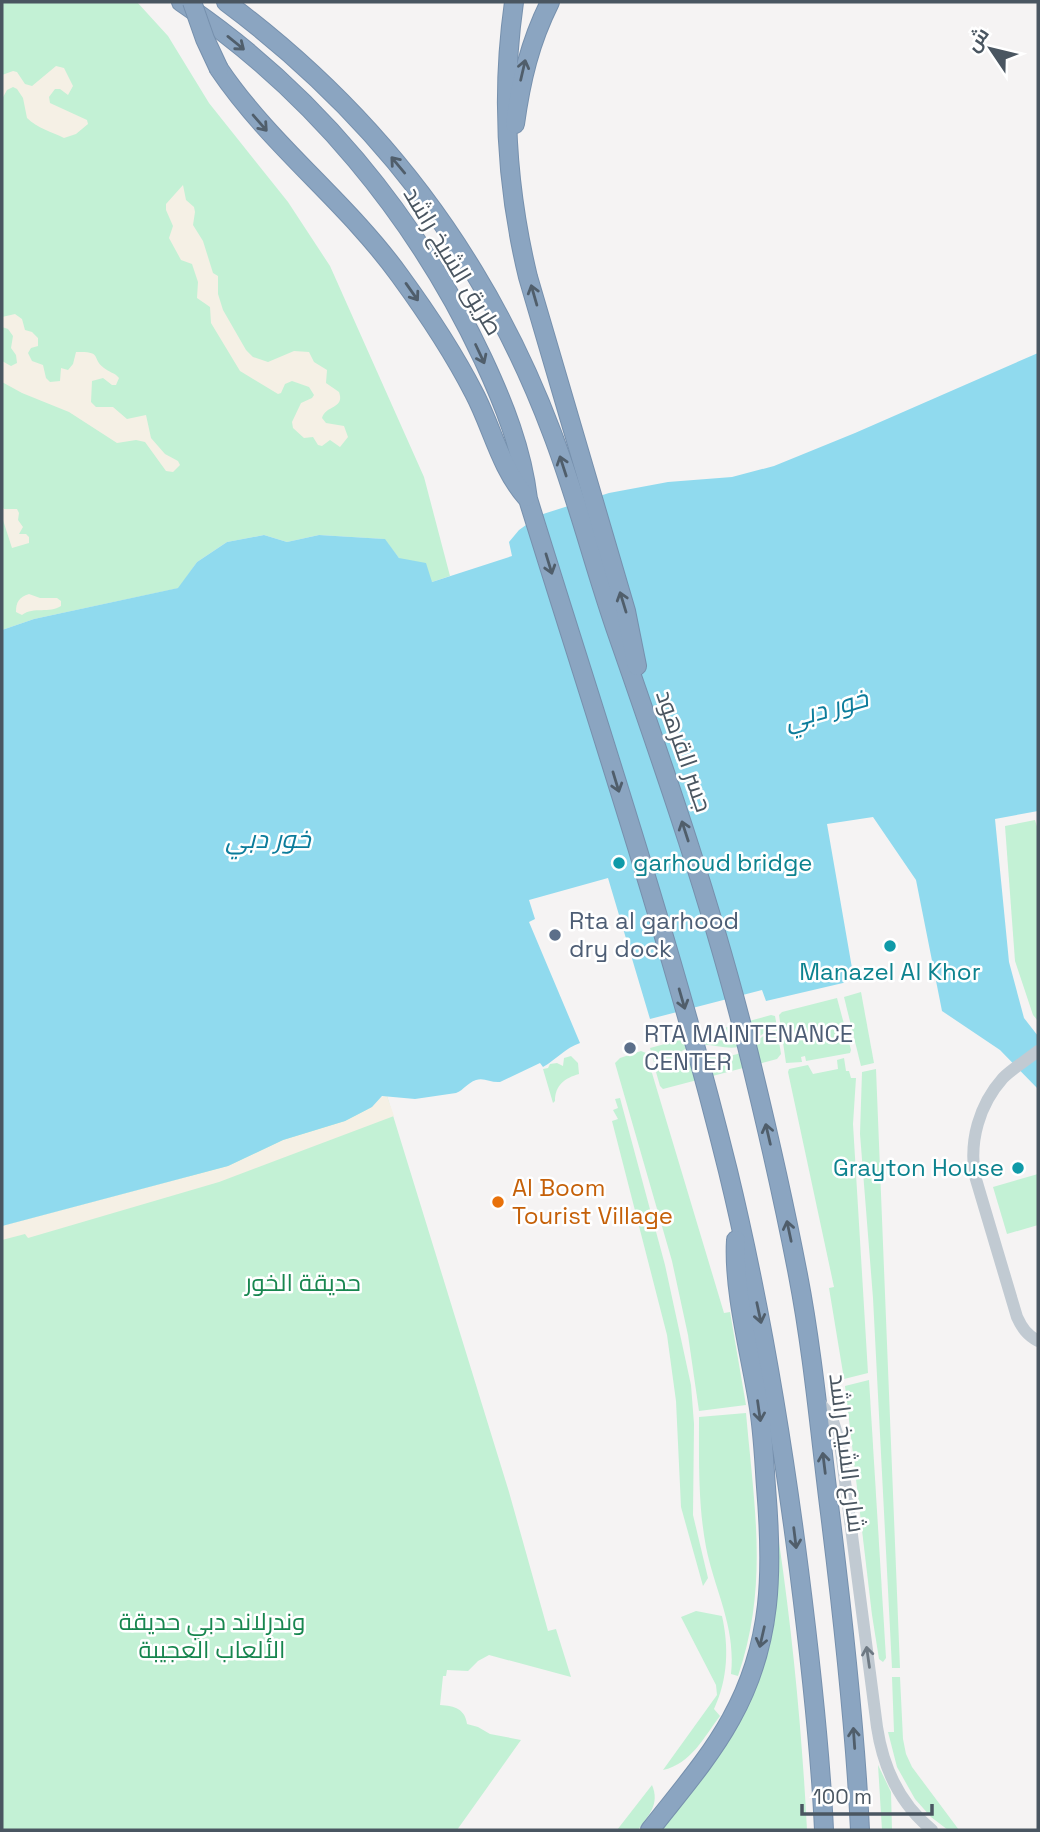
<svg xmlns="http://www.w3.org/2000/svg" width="1040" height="1832" font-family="'Space Grotesk',Cairo,sans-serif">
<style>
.green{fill:#c3f1d5}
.sand{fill:#f5f0e5}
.water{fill:#90daee}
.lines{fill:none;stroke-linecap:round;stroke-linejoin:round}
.highway-casing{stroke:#7690ad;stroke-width:20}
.minor{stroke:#c1cad2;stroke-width:12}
.highway{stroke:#8ba5c1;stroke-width:18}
.highway-bridge-casing{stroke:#7690ad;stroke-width:20;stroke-linecap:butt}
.highway-bridge{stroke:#8ba5c1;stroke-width:18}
.oneway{stroke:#505e6b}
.oneway2{stroke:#6e7983}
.culture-dot{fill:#0f9aa8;stroke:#fff;stroke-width:2.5}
.service-dot{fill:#5c6f8a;stroke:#fff;stroke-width:2.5}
.food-dot{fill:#e8710a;stroke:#fff;stroke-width:2.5}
.labels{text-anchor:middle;stroke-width:5;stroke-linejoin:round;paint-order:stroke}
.street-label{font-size:24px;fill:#4a5661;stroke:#fff}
.culture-label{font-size:24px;fill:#0d838f;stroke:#fff;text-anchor:start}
.service-label{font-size:24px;fill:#4e5e75;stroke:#fff;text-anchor:start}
.food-label{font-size:24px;fill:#c56008;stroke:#fff;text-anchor:start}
.park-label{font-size:24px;fill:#17864f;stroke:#fff}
.water-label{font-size:26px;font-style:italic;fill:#0c7c9b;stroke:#fff}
</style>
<rect width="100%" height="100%" fill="#f5f3f3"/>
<g class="green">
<polygon points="2,2 137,2 168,36 209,103 288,202 330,266 424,477 450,576 432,582 399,558 384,539 319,535 287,542 264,535 227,542 197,562 179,588 34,619 2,630"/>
<polygon points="1035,820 1038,830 1038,1021 1033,1015 1015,961 1005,826"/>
<polygon points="861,992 874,1063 861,1066 844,997"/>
<polygon points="837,998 851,1050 850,1053 806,1061 805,1056 801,1057 802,1062 786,1063 779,1015 782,1012"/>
<path d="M771,1015L775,1016L777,1027C763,1031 755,1042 743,1046C727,1051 714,1043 698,1045C679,1048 671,1062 656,1070L650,1048Z"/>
<path d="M777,1029L781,1054L777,1059L663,1089L660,1086L656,1072C670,1066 681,1056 696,1054C711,1052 726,1059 740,1053C754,1047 762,1033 777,1029Z"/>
<polygon points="641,1051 646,1053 724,1313 730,1312 746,1405 699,1411 688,1335 672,1261 615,1063 620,1058"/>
<path d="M571,1056L578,1063L579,1074C565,1078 555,1085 555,1101L553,1103L543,1069L548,1068L550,1064L557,1063L563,1066L564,1058Z"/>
<polygon points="844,1058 846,1071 849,1071 851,1078 856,1078 853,1124 868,1373 844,1379 829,1288 834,1287 788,1072 789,1069 808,1065 813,1074 838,1069 837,1060"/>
<polygon points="876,1069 900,1668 892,1668 873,1298 860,1134 862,1072"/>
<path d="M387,1096L509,1492L548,1631L556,1629L571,1677L489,1655L478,1661L468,1671L447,1670L446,1676H443L440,1705C455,1706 465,1709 467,1724L478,1727L490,1734L521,1740L457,1830H2V1226L186,1177Z"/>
<polygon points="620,1098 665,1265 691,1385 694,1424 693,1515 708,1578 703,1586 681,1507 676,1401 667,1335 612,1121 618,1119 613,1110 618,1108 615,1099"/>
<polygon points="1038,1174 1038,1225 1007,1234 993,1187"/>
<polygon points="869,1380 886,1658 883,1662 879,1659 872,1615 845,1386"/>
<path d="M746,1413C754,1505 769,1585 738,1676L731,1674C736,1626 715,1592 706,1547C698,1504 699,1461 699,1417Z"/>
<path d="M777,1542H779C793,1638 802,1733 807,1830H660L743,1714L759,1680L773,1628L778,1578Z"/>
<path d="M696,1611L722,1616C729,1647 728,1679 714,1709L720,1716C704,1737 691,1764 663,1770L717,1695L716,1685L681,1617Z"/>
<polygon points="892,1677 900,1677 903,1739 906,1754 912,1767 959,1830 948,1830 931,1817 915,1799 897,1767 888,1732 894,1732"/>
<polygon points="878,1765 891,1792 892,1830 882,1830"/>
<path d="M652,1785C660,1804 649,1815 638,1830H617Z"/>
</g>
<g class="sand">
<path d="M56,66L64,68L73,86L68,95L60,89H55L49,97L50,103L87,120L88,124L76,134L64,138C52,132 37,128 27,118L23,98L17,89L13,87L7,90L2,99V75L13,71L17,72L25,84L32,86Z"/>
<path d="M183,185L186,200L194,207L195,212L193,225L203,241L213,273L218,276V294L223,310L246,350L253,357L268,362L294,351L309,352L314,362L327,370L326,383L339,392C345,409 326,405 322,418L326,423L344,426L348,437L340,447L330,440L322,446L318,445L313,437L304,438L293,428L292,422L301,403L312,398L314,395L309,387L292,381L285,384L281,393L278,394L240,371L211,323L210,307L197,298L198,282L192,264L181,260L169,238L173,226L166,210V204Z"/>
<path d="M15,314L22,319L25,330L32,332L38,338V346L31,348L28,353L32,361L43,365L46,378L50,382L60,381L61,368L68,370L73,364L76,352C103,351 91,358 104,368C110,373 114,372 119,378L116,385H112L103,378L92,381L91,402L96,407H113L127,419L146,415L151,438L165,454L178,461L180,465L173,472L166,471L145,442L136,440L117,443L69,412L22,393L2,382V361L11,366L17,363L16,355L11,348L13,336L8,329L2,327V317Z"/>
<polygon points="2,506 4,509 17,509 19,513 18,520 23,527 19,534 26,534 29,537 29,543 12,548 2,517"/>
<path d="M29,594L40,598H57L61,601V606C49,614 34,606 22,615L16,612C16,602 19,597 29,594Z"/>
<polygon points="387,1096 394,1116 219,1182 28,1238 25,1234 2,1240 2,1226 228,1166 283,1140 345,1121 370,1108 380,1097"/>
</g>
<path class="water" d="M1038,353V811L995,819L1009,962L1024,1018L1038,1036V1089L1000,1050L942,1011L916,880L873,817L827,824L852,968L850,978L843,983L766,1001L762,990L650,1019L608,878L529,900L535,919L529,922L580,1043C565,1048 557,1059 543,1067L540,1063L500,1082C491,1083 484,1077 476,1080C467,1083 464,1090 456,1093L415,1099L382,1096L372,1107L345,1121L283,1140L228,1166L2,1226V630L34,619L178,588L197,562L227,542L264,535L287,542L319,535L385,539L399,558L426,563L432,582L512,556L509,542L519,530L540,515L609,493L668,482L732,477L774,466L855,433Z"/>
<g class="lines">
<defs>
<g id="highway">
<path d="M181,2C312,90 416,216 483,359C504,404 522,449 528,499C597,722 672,944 728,1171C760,1303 782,1436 799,1570C810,1657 820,1743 824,1830"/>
<path d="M226,2C324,75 410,166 474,272C505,323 531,377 552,433C577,498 594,567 617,633C664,768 711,902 746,1042C765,1119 783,1197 798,1275C813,1353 820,1434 830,1513C843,1618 855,1724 860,1830"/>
<path d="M514,2C501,94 506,186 528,277L626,611L637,666"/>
<path d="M219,69C271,146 346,201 400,276C427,313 453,352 474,393C492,427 500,467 526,497"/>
<path d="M515,124C521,80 530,42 550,2"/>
<path d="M650,1830C678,1794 709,1759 731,1719C773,1644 773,1570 766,1487C764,1459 763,1430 758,1402C750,1353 733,1289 736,1240"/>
</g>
</defs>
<use href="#highway" class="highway-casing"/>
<g class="minor">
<path d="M1038,1051C1027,1060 1013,1068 1003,1078C979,1105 969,1141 975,1176L1017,1317C1022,1328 1027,1335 1038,1341"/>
<path d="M816,1398L832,1418L840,1443L877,1727C883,1767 900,1804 932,1830"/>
</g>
<use href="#highway" class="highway"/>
<defs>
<polyline id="highway-bridge" points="192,2 205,39 219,69"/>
</defs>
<use href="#highway-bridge" class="highway-bridge-casing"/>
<use href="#highway-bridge" class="highway-bridge"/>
</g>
<defs><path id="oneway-shaft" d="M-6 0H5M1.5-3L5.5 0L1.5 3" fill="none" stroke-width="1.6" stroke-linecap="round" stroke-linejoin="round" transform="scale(1.75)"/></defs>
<g class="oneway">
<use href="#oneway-shaft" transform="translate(236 43) rotate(39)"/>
<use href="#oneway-shaft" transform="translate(523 70) rotate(-77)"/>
<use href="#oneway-shaft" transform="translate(260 123) rotate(49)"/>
<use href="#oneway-shaft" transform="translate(398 165) rotate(-130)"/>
<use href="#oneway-shaft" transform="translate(412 292) rotate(55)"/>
<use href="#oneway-shaft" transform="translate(534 295) rotate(-106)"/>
<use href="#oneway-shaft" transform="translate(480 354) rotate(65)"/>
<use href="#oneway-shaft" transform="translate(563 466) rotate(-108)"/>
<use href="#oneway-shaft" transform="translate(549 564) rotate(73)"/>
<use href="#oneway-shaft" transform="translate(623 602) rotate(-107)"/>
<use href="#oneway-shaft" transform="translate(616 782) rotate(73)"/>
<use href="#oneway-shaft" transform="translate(685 831) rotate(-108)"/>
<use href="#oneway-shaft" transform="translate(682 999) rotate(74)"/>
<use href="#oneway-shaft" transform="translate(768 1134) rotate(-103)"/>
<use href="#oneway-shaft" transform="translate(789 1231) rotate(-102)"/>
<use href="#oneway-shaft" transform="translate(759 1313) rotate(78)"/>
<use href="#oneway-shaft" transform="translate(759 1411) rotate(82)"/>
<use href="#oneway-shaft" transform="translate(824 1463) rotate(-97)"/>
<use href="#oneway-shaft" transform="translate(795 1538) rotate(83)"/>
<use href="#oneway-shaft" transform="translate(762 1637) rotate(103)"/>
<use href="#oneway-shaft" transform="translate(854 1738) rotate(-94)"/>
</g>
<use class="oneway2" href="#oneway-shaft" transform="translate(868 1657) rotate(-98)"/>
<g class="culture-dot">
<circle cx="619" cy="863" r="7"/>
<circle cx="890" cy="946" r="7"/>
<circle cx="1018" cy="1168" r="7"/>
</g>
<g class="service-dot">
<circle cx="555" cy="935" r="7"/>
<circle cx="630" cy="1048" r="7"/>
</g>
<circle class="food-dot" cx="498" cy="1202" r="7"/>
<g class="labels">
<g class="street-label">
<text transform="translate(453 261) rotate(59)" y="8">طريق الشيخ راشد</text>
<text transform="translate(684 751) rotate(71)" y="8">جسر القرهود</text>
<text transform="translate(847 1453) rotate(83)" y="8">شارع الشيخ راشد</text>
</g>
<g class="culture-label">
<text x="633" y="871">garhoud bridge</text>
<text x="890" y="980" text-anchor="middle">Manazel Al Khor</text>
<text x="1004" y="1176" text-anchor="end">Grayton House</text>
</g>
<g class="service-label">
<text x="569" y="929">Rta al garhood<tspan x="569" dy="28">dry dock</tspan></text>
<text x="644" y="1042">RTA MAINTENANCE<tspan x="644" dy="28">CENTER</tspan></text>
</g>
<g class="food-label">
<text x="512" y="1196">Al Boom<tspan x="512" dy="28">Tourist Village</tspan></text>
</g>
<g class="park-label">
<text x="303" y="1291">حديقة الخور</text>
<text x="212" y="1630">وندرلاند دبي حديقة<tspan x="212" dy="28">الألعاب العجيبة</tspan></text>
</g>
<g class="water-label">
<text transform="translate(826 709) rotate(-16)" y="9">خور دبي</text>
<text x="268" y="848">خور دبي</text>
</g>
</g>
<rect width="1040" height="1832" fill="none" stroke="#4a5661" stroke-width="7"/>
<g transform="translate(991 49) rotate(305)" stroke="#ffffff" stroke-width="5" paint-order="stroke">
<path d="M0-5L12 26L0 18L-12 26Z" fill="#4a5661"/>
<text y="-10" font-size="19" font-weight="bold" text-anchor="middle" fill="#4a5661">ش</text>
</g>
<path d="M802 1804v10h130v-10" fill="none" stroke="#4a5661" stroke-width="3.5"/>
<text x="813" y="1804" font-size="21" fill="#4a5661" stroke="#ffffff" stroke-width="5" paint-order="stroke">100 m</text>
</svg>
